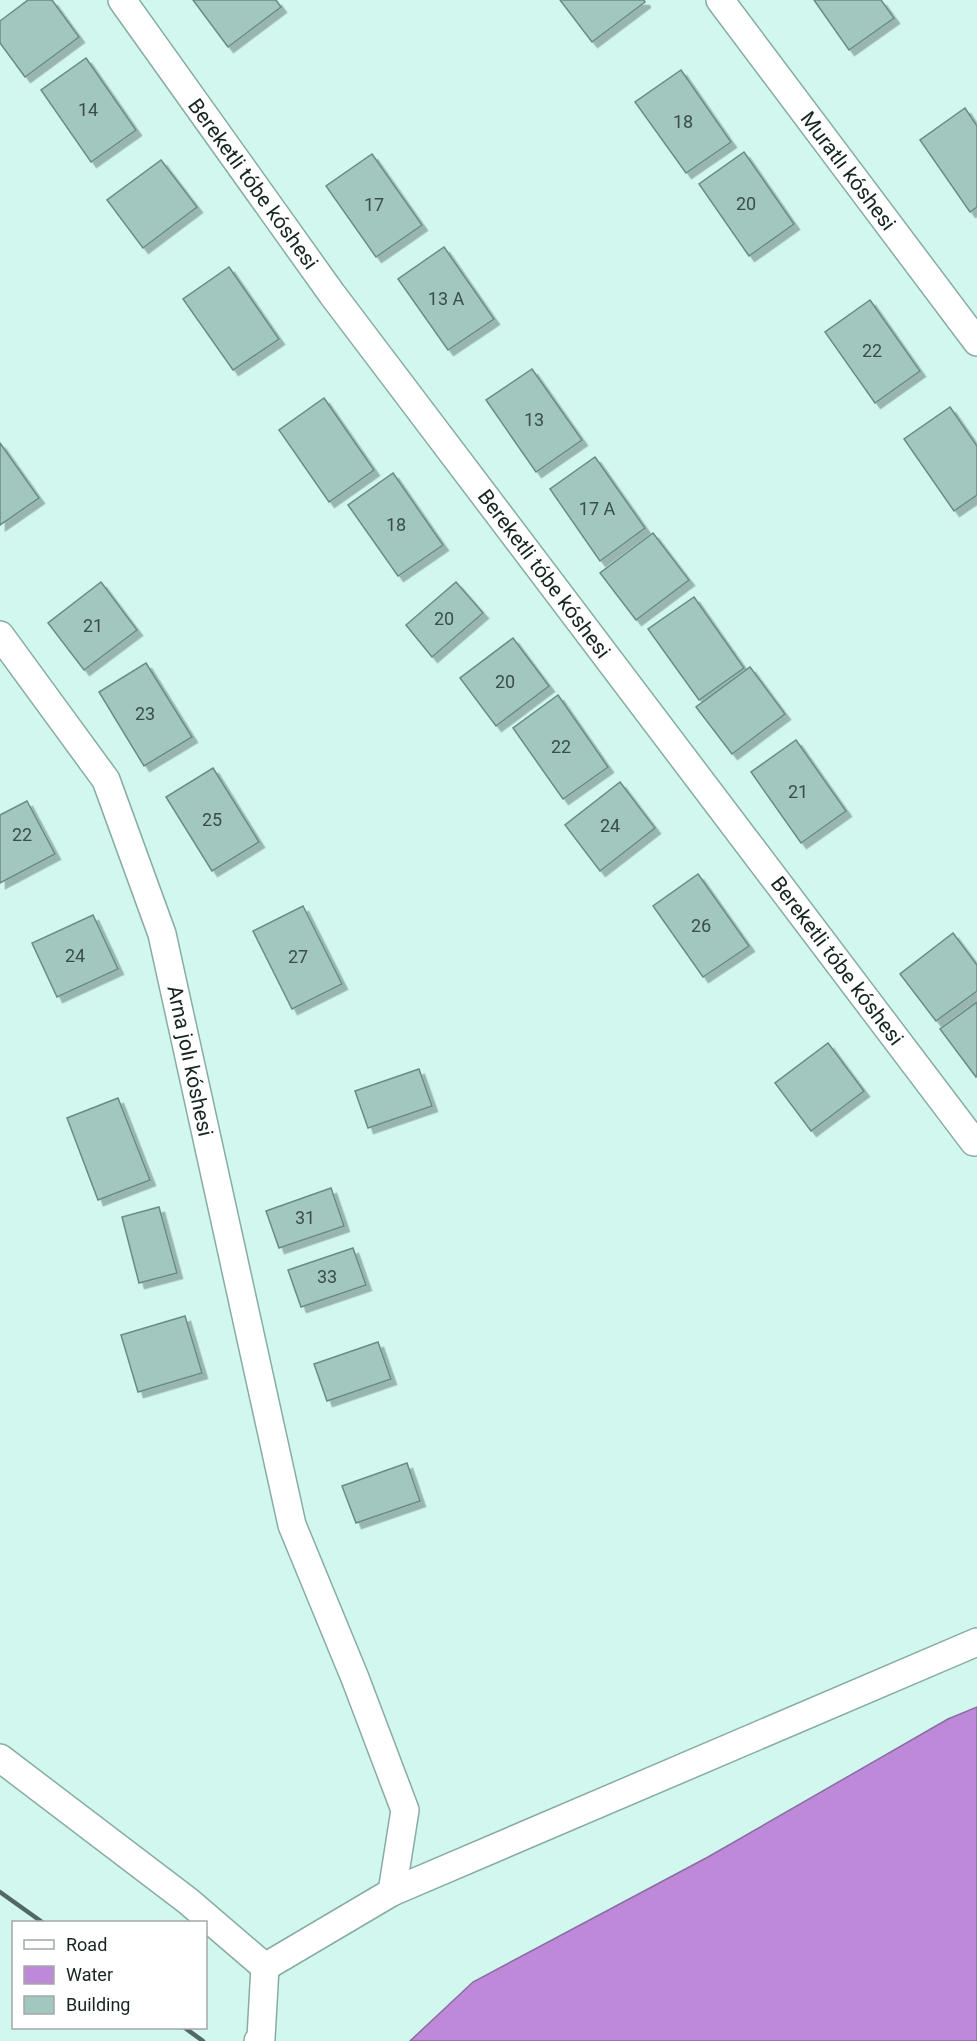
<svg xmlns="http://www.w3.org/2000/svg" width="977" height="2041" font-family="Roboto,sans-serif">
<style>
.water{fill:#be89d9;stroke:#8c6ba2;stroke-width:1.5}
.building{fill:#a2c7bf;stroke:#698c84;stroke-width:1.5;filter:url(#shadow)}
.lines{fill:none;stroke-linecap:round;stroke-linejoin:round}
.street-casing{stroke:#88aca4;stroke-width:30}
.street{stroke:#fff;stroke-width:27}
.rail{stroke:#536864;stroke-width:4.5}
.labels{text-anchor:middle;stroke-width:4.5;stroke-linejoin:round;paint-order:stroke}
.number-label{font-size:18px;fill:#3a4e49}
.street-label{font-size:21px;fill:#172522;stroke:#fff}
</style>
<defs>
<filter id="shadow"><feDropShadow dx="5.5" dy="5.5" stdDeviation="0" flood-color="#0004"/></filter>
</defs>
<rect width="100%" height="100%" fill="#d1f7ee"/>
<polygon class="water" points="977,1707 977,2041 410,2041 473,1982 708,1857 948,1719"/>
<g class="building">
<polygon points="28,0 52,0 79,37 25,77 0,43 0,21"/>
<polygon points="193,0 276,0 281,7 228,47"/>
<polygon points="560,0 644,0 645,2 592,42"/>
<polygon points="814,0 881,0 894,18 849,50"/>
<polygon points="86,58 136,130 91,162 41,90"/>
<polygon points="681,70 731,142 686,173 635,102"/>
<polygon points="965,108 977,126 977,207 970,212 920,140"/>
<polygon points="744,152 794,224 749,256 699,184"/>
<polygon points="372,154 422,225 376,257 326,186"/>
<polygon points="161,160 197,207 143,248 107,200"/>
<polygon points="444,247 494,319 448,350 398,279"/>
<polygon points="229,267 279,339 233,370 183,299"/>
<polygon points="870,300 920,371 875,403 825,332"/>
<polygon points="532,369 582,440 536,472 486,400"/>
<polygon points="324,398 374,470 329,502 279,430"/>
<polygon points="950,407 977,446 977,495 954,511 904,439"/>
<polygon points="0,443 39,498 0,525"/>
<polygon points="595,457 645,528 600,561 550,489"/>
<polygon points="393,473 443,545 398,576 348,505"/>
<polygon points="653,533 689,580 636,620 600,573"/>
<polygon points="101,582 137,630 84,670 48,623"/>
<polygon points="456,582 483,613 432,657 406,625"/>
<polygon points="694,597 744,668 699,700 648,629"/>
<polygon points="513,638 549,686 496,726 460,678"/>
<polygon points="146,663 192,737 144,766 99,692"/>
<polygon points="750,667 785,714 732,754 696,707"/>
<polygon points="558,695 608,767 563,799 513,728"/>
<polygon points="796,740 846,811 801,843 751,772"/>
<polygon points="213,768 259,842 212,871 166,797"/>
<polygon points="620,782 655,828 600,871 565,825"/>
<polygon points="27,801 55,854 0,883 0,815"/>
<polygon points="698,874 749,946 703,977 653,906"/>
<polygon points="303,906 342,984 292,1009 253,931"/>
<polygon points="93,915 118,969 57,997 32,943"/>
<polygon points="953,933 977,965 977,991 936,1021 900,974"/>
<polygon points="977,1002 977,1076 976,1077 940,1029"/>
<polygon points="828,1043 864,1091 811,1131 775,1083"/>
<polygon points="419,1069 432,1106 368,1128 355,1091"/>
<polygon points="118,1098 150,1180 98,1200 67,1118"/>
<polygon points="331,1188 344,1226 279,1248 266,1211"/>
<polygon points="159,1207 177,1273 139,1283 122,1217"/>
<polygon points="353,1248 366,1285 301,1307 288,1270"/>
<polygon points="185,1316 202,1373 138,1392 121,1335"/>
<polygon points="378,1342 391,1379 327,1401 314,1364"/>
<polygon points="407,1463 420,1501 356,1523 342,1486"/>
</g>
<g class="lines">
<defs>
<g id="street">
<polyline points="122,0 332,294 974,1142"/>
<polyline points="720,0 977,342"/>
<polyline points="0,635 106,780 162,934 292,1525 355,1678 405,1810 392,1892"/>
<polyline points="0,1758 188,1901 265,1967"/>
<polyline points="265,1967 392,1892 977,1642"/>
<polyline points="258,2041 261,2038 265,1967"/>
</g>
</defs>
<use href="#street" class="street-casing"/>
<use href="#street" class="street"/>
<g class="rail">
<polyline points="0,1892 42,1922"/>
<polyline points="185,2028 203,2041"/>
</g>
</g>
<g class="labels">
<g class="number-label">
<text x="88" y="116">14</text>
<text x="683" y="128">18</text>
<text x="746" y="210">20</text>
<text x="374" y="211">17</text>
<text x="446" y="305">13 А</text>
<text x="872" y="357">22</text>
<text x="534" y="426">13</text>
<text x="597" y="515">17 А</text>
<text x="396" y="531">18</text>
<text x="444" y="625">20</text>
<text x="93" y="632">21</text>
<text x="505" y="688">20</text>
<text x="145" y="720">23</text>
<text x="561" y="753">22</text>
<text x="798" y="798">21</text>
<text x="212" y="826">25</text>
<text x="610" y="832">24</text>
<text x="22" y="841">22</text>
<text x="701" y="932">26</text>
<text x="75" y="962">24</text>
<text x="298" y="963">27</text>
<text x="305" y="1224">31</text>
<text x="327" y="1283">33</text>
</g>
<g class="street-label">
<text transform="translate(848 171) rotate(53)" y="7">Muratlı kóshesi</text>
<text transform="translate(253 184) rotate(54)" y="7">Bereketli tóbe kóshesi</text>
<text transform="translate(544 574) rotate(53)" y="7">Bereketli tóbe kóshesi</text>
<text transform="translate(837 961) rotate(53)" y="7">Bereketli tóbe kóshesi</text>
<text transform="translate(190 1061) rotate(78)" y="7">Arna jolı kóshesi</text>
</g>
</g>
<rect x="12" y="1921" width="195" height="108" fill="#ffffff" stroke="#a2a8a7" stroke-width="1.5"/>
<rect x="24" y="1940" width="30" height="9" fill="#ffffff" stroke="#a2a8a7" stroke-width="1.5"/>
<text x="66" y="1951" font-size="18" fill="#172522">Road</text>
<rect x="24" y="1966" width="30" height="18" fill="#be89d9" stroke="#a2a8a7" stroke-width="1.5"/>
<text x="66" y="1981" font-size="18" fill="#172522">Water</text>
<rect x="24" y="1996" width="30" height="18" fill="#a2c7bf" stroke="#a2a8a7" stroke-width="1.5"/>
<text x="66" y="2011" font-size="18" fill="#172522">Building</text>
</svg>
